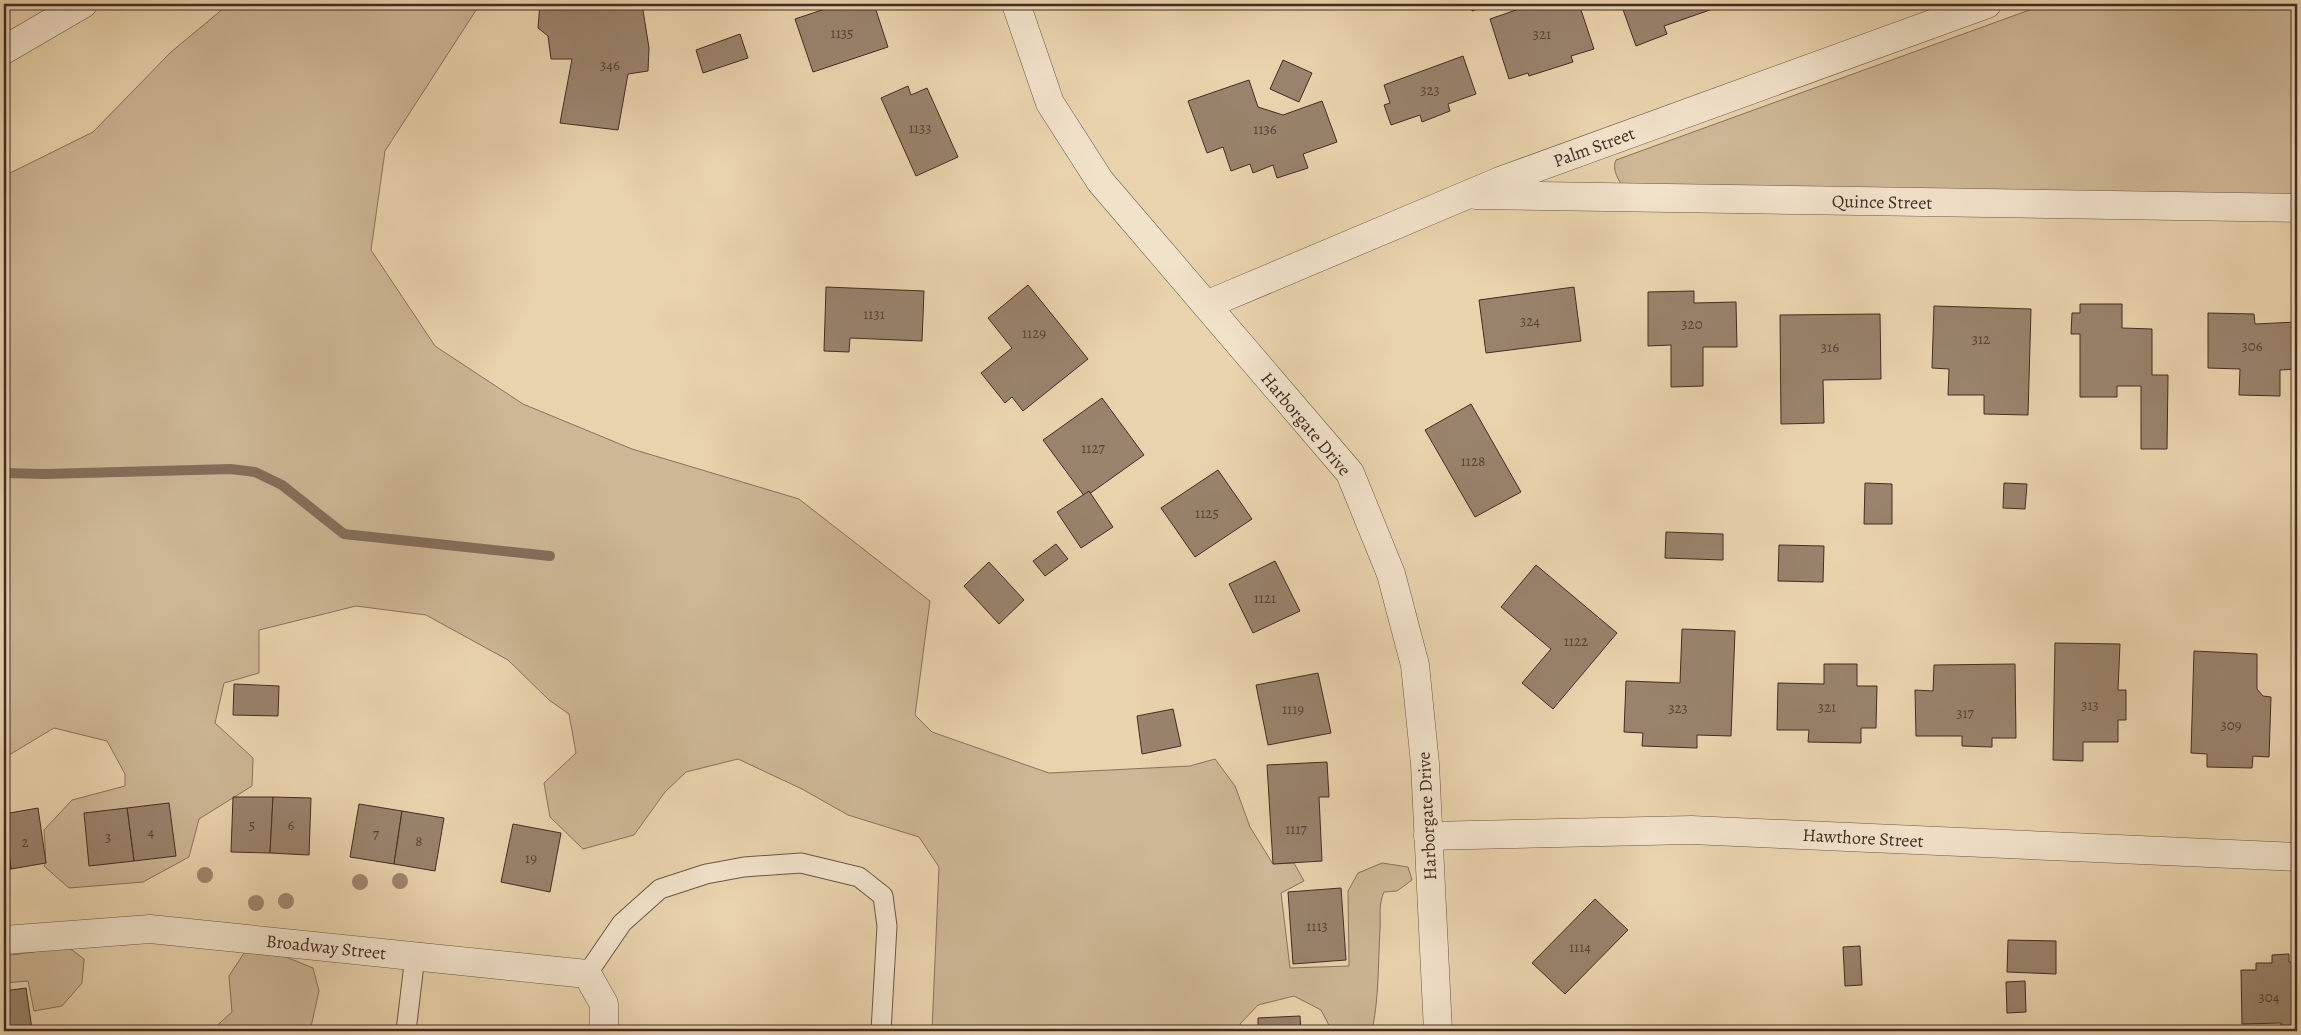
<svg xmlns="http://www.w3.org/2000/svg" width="2301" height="1035" font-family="Alegreya,serif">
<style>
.green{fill:#cdb796;stroke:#88725e}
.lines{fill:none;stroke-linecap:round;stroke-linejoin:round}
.stream{stroke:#846e5b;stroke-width:10}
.building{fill:#99836c;stroke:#422c25}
.service-casing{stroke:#6c5647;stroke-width:21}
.minor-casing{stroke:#6c5647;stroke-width:29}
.service{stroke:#f1e2ca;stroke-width:19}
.minor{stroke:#f1e2ca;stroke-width:28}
.tree{fill:#9d876f}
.labels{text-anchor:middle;stroke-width:4;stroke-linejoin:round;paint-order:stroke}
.number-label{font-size:15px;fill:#584237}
.street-label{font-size:18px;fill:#422c25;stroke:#f1e2ca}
</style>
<rect width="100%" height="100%" fill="#e9d3ad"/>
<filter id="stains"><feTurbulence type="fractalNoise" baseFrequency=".004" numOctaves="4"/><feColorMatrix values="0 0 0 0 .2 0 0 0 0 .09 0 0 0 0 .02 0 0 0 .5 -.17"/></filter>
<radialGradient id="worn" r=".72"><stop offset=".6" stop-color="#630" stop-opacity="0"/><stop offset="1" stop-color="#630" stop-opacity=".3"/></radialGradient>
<g class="green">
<path d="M235,4H480L385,151L371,250L435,346L523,404L632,449L799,499L930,601L915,715L932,732L1049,773L1190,766L1215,759L1235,786L1250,827L1273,864L1294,863L1304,881L1281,893L1290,968L1349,966L1348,891L1358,873L1382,863L1408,867L1412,880L1397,891L1384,892C1378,905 1381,916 1380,930C1378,964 1379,998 1372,1031H1332L1321,1010L1294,996L1258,1005L1240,1024L1243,1031H932L939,867L919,837L848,815L802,789L738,759L686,772L665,792L634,835L583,849L550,817L544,783L576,753L569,714L549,700L508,660L426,615L356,606L259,630V673L224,683L215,723L253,758L252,786L199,819L189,857L143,882L69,888L44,866L46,863L44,830L72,800L125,786V774L107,741L54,728L4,758V176L93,132L171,52L224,8Z"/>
<path d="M2046,4H2297V199L1621,184C1617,177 1612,168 1616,160Z"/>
<polygon points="68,947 84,959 82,983 62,1006 34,1011 28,981 4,983 4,956"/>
<polygon points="246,950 286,957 313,968 319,991 310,1031 211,1031 232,1012 229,976"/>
</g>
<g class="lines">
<polyline class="stream" points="4,473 45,474 231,469 255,472 282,485 344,534 550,556"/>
</g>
<g class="building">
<polygon points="540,4 642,4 649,48 648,71 628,74 618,130 560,123 572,59 551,59 548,36 538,28"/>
<polygon points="840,4 874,4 888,47 813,72 795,19"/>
<polygon points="1469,4 1491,4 1472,11"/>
<polygon points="1514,4 1579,4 1594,49 1571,56 1573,62 1529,76 1528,73 1509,79 1490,19 1516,10"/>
<polygon points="1621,4 1727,4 1664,26 1667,34 1636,46"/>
<polygon points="740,34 748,58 703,73 696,50"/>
<polygon points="1463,56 1476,94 1448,104 1450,111 1422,122 1420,115 1391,125 1384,105 1390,103 1384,85"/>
<polygon points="1283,60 1312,73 1299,102 1270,89"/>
<polygon points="1249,80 1258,107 1283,115 1322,101 1337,142 1303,154 1308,168 1277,178 1273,165 1253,173 1250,164 1231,171 1223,147 1207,153 1188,101"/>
<polygon points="908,86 911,95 927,88 958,157 916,176 881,98"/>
<polygon points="1028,285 1088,359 1023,411 1012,397 1005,403 981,373 1012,348 988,318"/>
<polygon points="826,287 924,291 922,341 850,338 849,352 824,351"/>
<polygon points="1574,287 1581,341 1486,353 1479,300"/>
<polygon points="1694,291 1694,303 1736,302 1737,347 1703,347 1703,386 1671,387 1671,345 1648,346 1648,292"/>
<polygon points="2080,304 2122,304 2122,328 2152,329 2152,375 2168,375 2167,449 2141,449 2141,386 2117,386 2117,397 2080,397 2080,334 2071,334 2072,313 2080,313"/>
<polygon points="1934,306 2031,309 2028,415 1984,414 1984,395 1948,395 1949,369 1932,368"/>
<polygon points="2208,313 2254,314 2255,324 2297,322 2297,369 2280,370 2280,396 2239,395 2240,369 2208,368"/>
<polygon points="1880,314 1881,379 1823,380 1824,423 1781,424 1780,315"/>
<polygon points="1102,398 1144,455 1085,497 1043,440"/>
<polygon points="1471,404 1521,492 1475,517 1425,430"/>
<polygon points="1218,470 1252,519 1195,557 1161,508"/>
<polygon points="1865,483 1892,484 1892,524 1864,524"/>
<polygon points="2004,483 2027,484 2025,509 2003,508"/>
<polygon points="1089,491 1113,527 1081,548 1057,512"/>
<polygon points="1666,532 1723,534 1723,560 1665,558"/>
<polygon points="1056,544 1068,559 1045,576 1033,561"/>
<polygon points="1779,545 1824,546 1823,582 1778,581"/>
<polygon points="1275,561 1300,611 1253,633 1229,584"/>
<polygon points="989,562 1024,600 999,624 964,586"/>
<polygon points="1536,565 1617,633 1553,709 1522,683 1551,649 1501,607"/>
<polygon points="1682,629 1735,631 1731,736 1697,735 1697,748 1642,746 1643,733 1624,732 1626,681 1680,683"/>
<polygon points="2055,643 2120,644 2118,690 2126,690 2126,720 2118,720 2118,742 2083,742 2083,761 2053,760"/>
<polygon points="2194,651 2257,654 2257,689 2263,696 2271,697 2269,757 2253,756 2252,768 2207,767 2207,754 2191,753"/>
<polygon points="1824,664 1857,664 1857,686 1877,686 1876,728 1861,728 1861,743 1808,742 1809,730 1777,730 1778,683 1824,684"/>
<polygon points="2015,664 2016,738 1992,738 1992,747 1962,746 1962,736 1916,736 1915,690 1933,691 1934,665"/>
<polygon points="1318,673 1331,733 1268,745 1256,685"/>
<polygon points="234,684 279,686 278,716 233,715"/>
<polygon points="1173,709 1181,746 1142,754 1137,716"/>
<polygon points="1327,762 1329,797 1319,797 1322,861 1273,864 1267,765"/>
<polygon points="233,797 273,797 270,853 231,852"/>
<polygon points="273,797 311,798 309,855 270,853"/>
<polygon points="169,803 176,856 134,861 127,808"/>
<polygon points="359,804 402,811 394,864 350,857"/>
<polygon points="38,808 46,863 11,869 4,814"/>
<polygon points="127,808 134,861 89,866 84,813"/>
<polygon points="402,811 444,818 435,871 394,864"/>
<polygon points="4,822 11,869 4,870"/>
<polygon points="513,824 561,833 550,892 501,882"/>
<polygon points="1341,888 1346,960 1293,964 1288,892"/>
<polygon points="1595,899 1628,930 1565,994 1532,963"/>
<polygon points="2008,940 2056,941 2056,974 2007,972"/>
<polygon points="1860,946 1862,985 1845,986 1843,947"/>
<polygon points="2289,954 2289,962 2297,962 2297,1031 2281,1031 2281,1023 2242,1024 2241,970 2256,970 2256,963 2272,963 2272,955"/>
<polygon points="2025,981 2026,1012 2007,1013 2006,982"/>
<polygon points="26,988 32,1029 44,1027 45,1031 4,1031 4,991"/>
<polygon points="1300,1016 1301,1031 1258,1031 1258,1018"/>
</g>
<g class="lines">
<defs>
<g id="service">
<polyline points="587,974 622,923 660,889 706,874 744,867 801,863 859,877 883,896 887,926 881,1031"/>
<polyline points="406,1031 415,956"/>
</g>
<g id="minor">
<polyline points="1016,4 1050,103 1100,181 1350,473 1391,574 1415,665 1425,764 1438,1031"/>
<polyline points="4,50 83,4"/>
<polyline points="1476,195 2297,208"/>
<polyline points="1206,305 1500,181 1987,4"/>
<polyline points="1428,836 1691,830 2297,857"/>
<polyline points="4,940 150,929 587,974 604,1004 604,1031"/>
</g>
</defs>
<use href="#service" class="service-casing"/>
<use href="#minor" class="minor-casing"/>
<use href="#service" class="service"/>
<use href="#minor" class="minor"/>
</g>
<g class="tree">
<circle cx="205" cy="875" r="8"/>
<circle cx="400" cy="881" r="8"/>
<circle cx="360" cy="882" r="8"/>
<circle cx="286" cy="901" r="8"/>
<circle cx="256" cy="903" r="8"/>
</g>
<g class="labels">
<g class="number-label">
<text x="842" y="38">1135</text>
<text x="1542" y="39">321</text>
<text x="610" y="70">346</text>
<text x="1430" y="95">323</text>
<text x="920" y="133">1133</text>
<text x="1265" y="134">1136</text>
<text x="874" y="319">1131</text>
<text x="1530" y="326">324</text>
<text x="1692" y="329">320</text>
<text x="1034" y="338">1129</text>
<text x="1981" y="344">312</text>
<text x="2252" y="351">306</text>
<text x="1830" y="352">316</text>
<text x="1093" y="453">1127</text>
<text x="1473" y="466">1128</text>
<text x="1207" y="518">1125</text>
<text x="1265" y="603">1121</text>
<text x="1576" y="646">1122</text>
<text x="2090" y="710">313</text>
<text x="1827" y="712">321</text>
<text x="1678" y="713">323</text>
<text x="1293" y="714">1119</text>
<text x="1965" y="718">317</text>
<text x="2231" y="730">309</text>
<text x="252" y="830">5</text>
<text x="291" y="830">6</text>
<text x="1296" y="834">1117</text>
<text x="151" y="837">4</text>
<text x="376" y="839">7</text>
<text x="108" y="842">3</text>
<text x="419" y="846">8</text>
<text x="25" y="847">2</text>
<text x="531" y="863">19</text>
<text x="1317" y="931">1113</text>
<text x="1580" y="952">1114</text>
<text x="2269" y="1002">304</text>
</g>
<g class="street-label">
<text transform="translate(1594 147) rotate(-20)" y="6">Palm Street</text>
<text transform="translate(1882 202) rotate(1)" y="6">Quince Street</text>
<text transform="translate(1306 424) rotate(50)" y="6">Harborgate Drive</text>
<text transform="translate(1427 816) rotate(-93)" y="6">Harborgate Drive</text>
<text transform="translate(1863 838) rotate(3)" y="6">Hawthore Street</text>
<text transform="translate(326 947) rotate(6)" y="6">Broadway Street</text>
</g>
</g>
<rect width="2301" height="1035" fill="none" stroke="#e9d3ad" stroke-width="20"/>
<rect x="5" y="5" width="2291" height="1025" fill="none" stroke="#422c25" stroke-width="2.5"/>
<rect x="10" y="10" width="2281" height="1015" fill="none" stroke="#422c25"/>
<rect width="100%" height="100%" filter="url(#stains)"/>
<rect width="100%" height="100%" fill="url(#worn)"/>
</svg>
